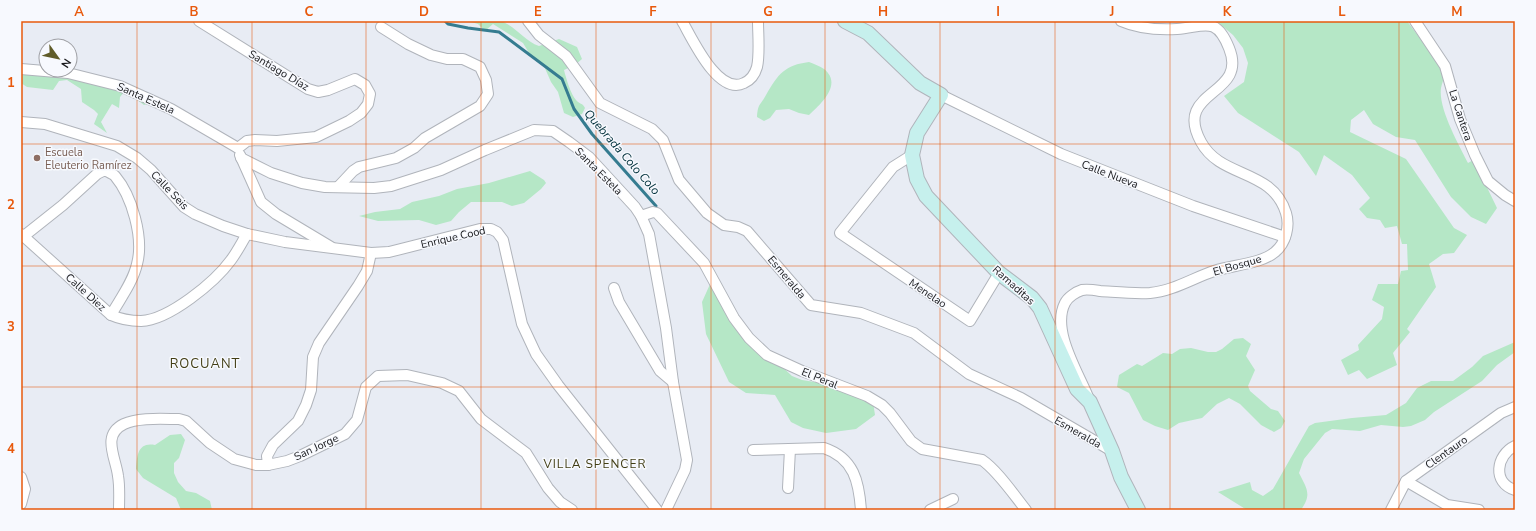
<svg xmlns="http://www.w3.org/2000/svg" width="1536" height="531" font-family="'Nunito Sans',sans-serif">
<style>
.green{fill:#b5e7c6}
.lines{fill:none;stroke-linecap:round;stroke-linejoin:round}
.stream{stroke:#357c90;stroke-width:3}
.street-casing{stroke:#b0b4bb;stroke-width:12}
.secondary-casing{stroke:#b0b4bb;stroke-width:16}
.street{stroke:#fff;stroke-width:10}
.secondary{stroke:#c6f0ed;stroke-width:14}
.grid{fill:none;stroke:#e8590c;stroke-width:1;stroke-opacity:0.55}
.education-dot{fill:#8d6e63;stroke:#f7f9fe;stroke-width:1.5}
.labels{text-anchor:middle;stroke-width:3;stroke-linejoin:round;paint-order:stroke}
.street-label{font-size:11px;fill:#18191c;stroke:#f7f9fe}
.education-label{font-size:11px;fill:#785e54;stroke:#f7f9fe;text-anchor:start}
.water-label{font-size:12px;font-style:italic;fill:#00303b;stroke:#f7f9fe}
.neighbourhood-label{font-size:12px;letter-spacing:1px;fill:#423e15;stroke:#f7f9fe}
.quarter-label{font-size:13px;letter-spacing:1px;fill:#423e15;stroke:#f7f9fe}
.neatline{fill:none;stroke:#e8590c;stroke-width:1.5}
.grid-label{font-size:13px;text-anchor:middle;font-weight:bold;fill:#e8590c}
</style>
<rect width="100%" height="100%" fill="#e8ecf4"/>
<g class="green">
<path d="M468,21C478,21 490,19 500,21C515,25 524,41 539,46L559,39L577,47L582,59L575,65L564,70C566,78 571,95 576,100C579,104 583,103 585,108L582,114L573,117L564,113L558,92L551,82L544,66L529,53L523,43L493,24L485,31L478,24Z"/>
<path d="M1209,21H1407L1446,73C1444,78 1442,83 1441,88C1438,108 1459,145 1468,163L1475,159L1480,173L1497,208L1486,224L1471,217L1451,197L1415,140L1396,137L1373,124L1364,110L1351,120L1350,132L1406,159L1454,228L1467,235L1454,253L1443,254L1429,264L1436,287L1407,329L1410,332L1393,353L1397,365L1367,379L1359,370L1348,375L1341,360L1359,350L1358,345L1382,319L1384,307L1372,300L1378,284H1398L1401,271L1408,270L1407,244H1402L1397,226L1385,228L1380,220L1367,218L1359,209L1370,198L1352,175L1324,155L1316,176L1299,152L1238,113L1224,96L1244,82L1248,63L1243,48L1233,35L1221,25Z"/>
<path d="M809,62C814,64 820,66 824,69C843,84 821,104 809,115L799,113L789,109L776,110L770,118L764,121L757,117C758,103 760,106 766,95C778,74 785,65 809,62Z"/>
<polygon points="21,68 70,69 134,86 152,96 155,102 144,105 125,91 120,97 119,108 112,104 101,122 107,133 94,124 98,114 94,110 82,102 81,89 67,80 59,81 53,90 27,87 21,83"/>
<polygon points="530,171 544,180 546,183 541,189 524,203 512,206 502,202 471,202 459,212 451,221 436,225 419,220 378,221 359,216 375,212 400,209 412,202 439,196 457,189 489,183"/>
<polygon points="711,282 735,323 792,376 802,380 827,384 873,402 875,415 856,429 826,433 803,428 791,422 775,395 746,393 729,382 706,334 702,302"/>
<polygon points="1243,338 1251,344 1246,356 1255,370 1248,386 1250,391 1271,409 1278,411 1285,421 1281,428 1274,432 1261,425 1240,404 1229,398 1217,404 1202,418 1179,423 1168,430 1155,426 1143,420 1129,393 1117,387 1119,375 1137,364 1142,366 1163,353 1172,354 1180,349 1191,348 1208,352 1216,352 1222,349 1234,339"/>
<path d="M1515,342V352L1497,365L1482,381L1434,412L1425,420L1411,426L1403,427L1381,425L1360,431L1332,429L1325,433L1304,459L1299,473C1307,489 1312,494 1301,510H1247L1218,492L1250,482L1252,490L1263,496L1273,489L1309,426L1315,423L1352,418L1386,415L1406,403L1417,388L1431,381H1453L1472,367L1483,356Z"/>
<path d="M181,434L185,440L179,458L174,463V473L178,482L186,491L196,493L210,501L212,510H181L176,498L143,478L136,469C137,455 138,442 155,445L170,435Z"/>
</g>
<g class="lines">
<polyline class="stream" points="445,21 448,24 468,28 499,32 562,79 574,109 592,134 656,206"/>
<defs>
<g id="street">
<polyline points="199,21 308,89 318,92 328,90 355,79 365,85 370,94 368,104 361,113 349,121 316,137 277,141 255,140 247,141 238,148"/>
<polyline points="528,21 539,35 566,56 600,103 652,129 663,140 679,180 707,213 724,225 738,227 747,231 811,305 861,313 914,333 969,374 1021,398 1112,451"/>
<path d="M682,21C692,38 718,96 744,83C751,80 755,74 757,67C760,54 758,34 758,21"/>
<polyline points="1415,21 1445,66 1460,119 1475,155 1488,181 1505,195 1515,201"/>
<polyline points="21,69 68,73 120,86 171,109 238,148"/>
<polyline points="941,95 1061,154 1193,206 1285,237"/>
<polyline points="21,122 45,124 117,146 137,158 151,170 184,207 195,214 223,226 247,234 285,242 371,253 389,252 480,229 491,229 497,232 503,240 522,324 536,354 558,385 657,510"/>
<polyline points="240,155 261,202 276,214 331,247"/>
<polyline points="912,155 893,167 840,233 970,321 999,273"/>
<polyline points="241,158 271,173 302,183 325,187 374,188 391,186 441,170 485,150 534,130 553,131 569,142 589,157 635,207 641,216 649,234 666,328 673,382 687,460 685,470 666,510"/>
<polyline points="338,187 353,171 359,167 396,158 414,148 425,138 480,106 488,94 486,80 480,67 463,59 447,59 431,55 408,44 381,27"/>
<path d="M641,216L653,212L657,213L704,263L734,318L749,338L767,355L802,371L867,396L882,405L890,413L911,441L922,449L982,460C997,470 1014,495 1026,510"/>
<path d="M21,234L111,315C120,319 131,321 141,321C169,320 215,282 231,260C237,252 242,242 247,234"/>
<path d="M24,236L63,205L97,174L105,170C108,172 113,174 115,176C132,196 144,238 137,264C133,282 120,299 111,315"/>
<polyline points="614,288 619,302 660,371 673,382"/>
<path d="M1088,397C1078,372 1051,330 1065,303C1068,297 1076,292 1082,290C1087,289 1094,290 1100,291C1116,292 1133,294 1150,293C1173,291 1193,278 1214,271C1232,265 1261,264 1275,252C1286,243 1290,226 1286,213C1272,168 1221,179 1201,142C1172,89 1249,97 1229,48C1216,15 1204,27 1177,29C1159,30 1137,28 1121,21"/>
<path d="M1515,446C1496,455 1492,483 1515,490"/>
<path d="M753,450L824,448C854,458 859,482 861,510"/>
<polyline points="268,465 267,456 273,445 298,421 306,405 311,390 313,357 319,343 358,286 367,271 371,253"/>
<polyline points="21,477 25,489 21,504"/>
<polyline points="1406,481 1447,505 1479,510"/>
<polyline points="788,488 790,449"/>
<path d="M119,510C119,499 120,487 118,476C116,458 101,435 124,424C138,417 164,419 179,419L186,421L210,443L234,459L256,465H268L287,461L300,456L345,434L357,420L366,387L378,376L407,375L442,383L459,391L481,419L526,453L548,488L560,502L572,510"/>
<polyline points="930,510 953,499"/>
<polyline points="1391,510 1406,481 1501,413 1515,407"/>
</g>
<polyline id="secondary" points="845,21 868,33 920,83 941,95 917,133 912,155 917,179 926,196 999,273 1032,298 1040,308 1077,389 1090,402 1112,451 1121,477 1138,510"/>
</defs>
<use href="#street" class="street-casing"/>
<use href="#secondary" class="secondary-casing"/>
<use href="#street" class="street"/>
<use href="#secondary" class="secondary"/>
</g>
<path class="grid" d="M137,21V510M252,21V510M366,21V510M481,21V510M596,21V510M711,21V510M825,21V510M940,21V510M1055,21V510M1170,21V510M1284,21V510M1399,21V510M21,144H1515M21,266H1515M21,387H1515"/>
<circle class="education-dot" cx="37" cy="158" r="4"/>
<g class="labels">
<g class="street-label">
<text transform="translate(279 70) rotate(31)" y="4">Santiago Díaz</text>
<text transform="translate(146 98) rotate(24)" y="4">Santa Estela</text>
<text transform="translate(1461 115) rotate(72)" y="4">La Cantera</text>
<text transform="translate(599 171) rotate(45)" y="4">Santa Estela</text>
<text transform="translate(1110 174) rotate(21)" y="4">Calle Nueva</text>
<text transform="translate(170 190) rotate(46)" y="4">Calle Seis</text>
<text transform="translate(453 237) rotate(-13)" y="4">Enrique Cood</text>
<text transform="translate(1237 265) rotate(-16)" y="4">El Bosque</text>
<text transform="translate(787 277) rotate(50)" y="4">Esmeralda</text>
<text transform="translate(1014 285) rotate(42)" y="4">Ramaditas</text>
<text transform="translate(86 292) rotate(42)" y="4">Calle Diez</text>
<text transform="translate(928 293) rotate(34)" y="4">Menelao</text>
<text transform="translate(820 378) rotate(22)" y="4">El Peral</text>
<text transform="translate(1078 432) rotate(30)" y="4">Esmeralda</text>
<text transform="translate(316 447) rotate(-25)" y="4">San Jorge</text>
<text transform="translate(1446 452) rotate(-35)" y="4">Clentauro</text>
</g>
<g class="education-label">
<text x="45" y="156">Escuela<tspan x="45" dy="13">Eleuterio Ramírez</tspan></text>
</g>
<g class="water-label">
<text transform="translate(622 152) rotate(49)" y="4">Quebrada Colo Colo</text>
</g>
<g class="neighbourhood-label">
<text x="595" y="468">VILLA SPENCER</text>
</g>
<g class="quarter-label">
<text x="205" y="368">ROCUANT</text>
</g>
</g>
<rect width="1536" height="531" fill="none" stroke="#f7f9fe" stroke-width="44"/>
<g transform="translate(58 58) rotate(123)"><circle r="19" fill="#f7f9fe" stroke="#9e9fa4"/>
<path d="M0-3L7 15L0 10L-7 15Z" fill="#605c29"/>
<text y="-6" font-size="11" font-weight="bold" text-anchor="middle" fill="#18191c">N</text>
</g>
<rect x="22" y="22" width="1492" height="487" class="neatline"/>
<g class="grid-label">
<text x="79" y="16">A</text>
<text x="194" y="16">B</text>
<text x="309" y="16">C</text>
<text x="424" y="16">D</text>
<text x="538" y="16">E</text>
<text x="653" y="16">F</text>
<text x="768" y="16">G</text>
<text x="883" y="16">H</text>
<text x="998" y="16">I</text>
<text x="1112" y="16">J</text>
<text x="1227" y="16">K</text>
<text x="1342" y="16">L</text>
<text x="1457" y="16">M</text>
<text x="11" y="87">1</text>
<text x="11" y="209">2</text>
<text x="11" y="331">3</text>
<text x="11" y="453">4</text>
</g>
</svg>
